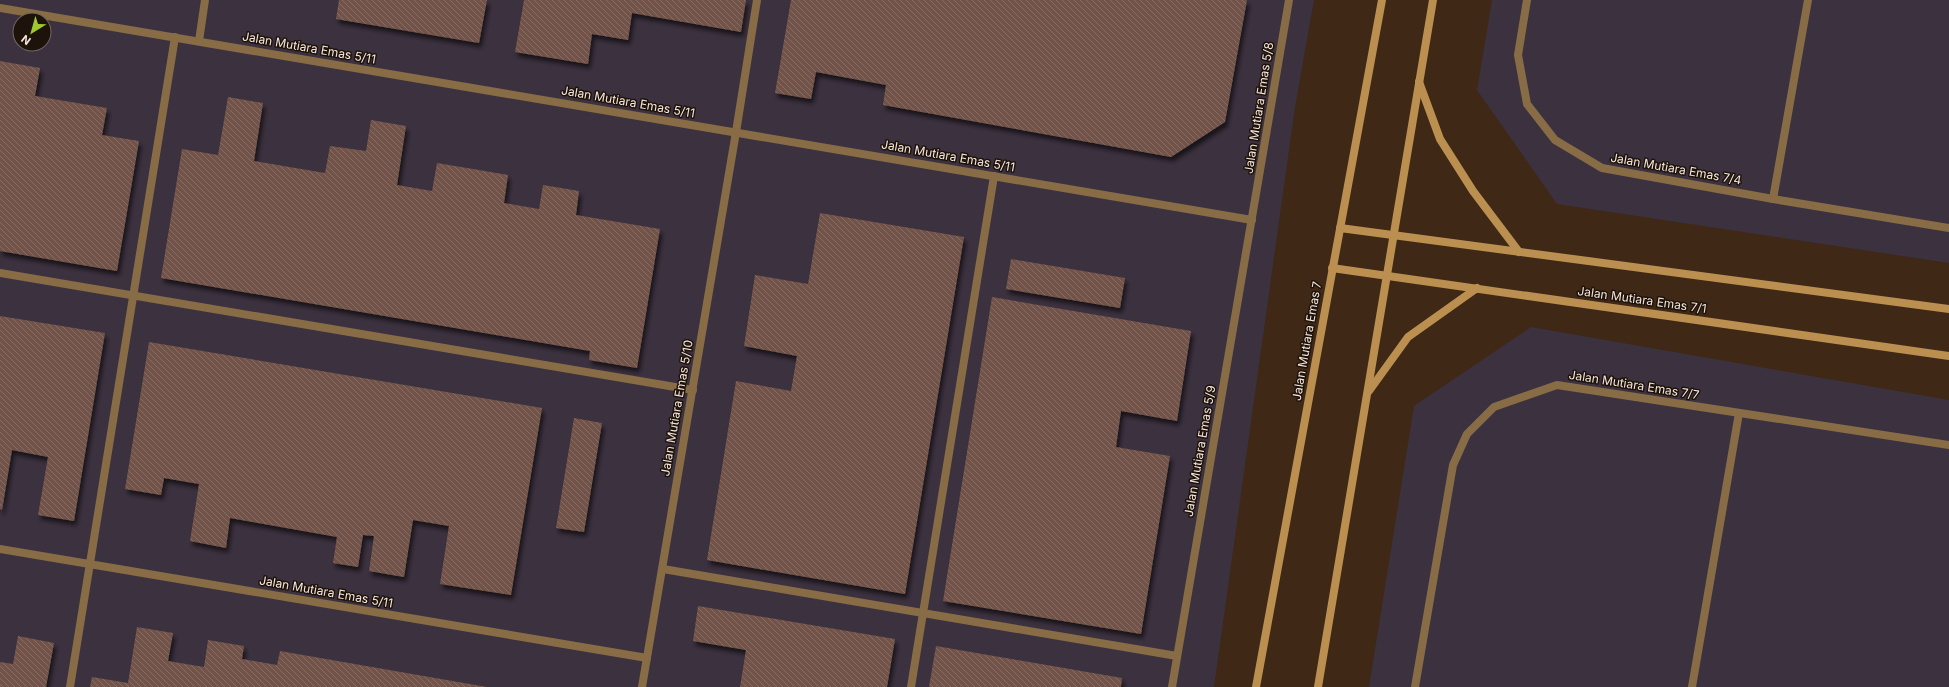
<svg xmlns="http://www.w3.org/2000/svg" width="1949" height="687" font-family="Inter,sans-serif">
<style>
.industrial{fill:#3c313f;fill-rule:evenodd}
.building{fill:url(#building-back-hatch);filter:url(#shadow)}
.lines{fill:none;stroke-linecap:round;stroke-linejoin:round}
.lane{stroke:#886c46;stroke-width:8}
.street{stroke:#886c46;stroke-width:8}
.secondary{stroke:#bb8f50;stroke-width:8}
.labels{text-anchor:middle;stroke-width:3;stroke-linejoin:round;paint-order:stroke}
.street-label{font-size:12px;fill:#f6e6db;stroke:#1e130b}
</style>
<defs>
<pattern id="building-back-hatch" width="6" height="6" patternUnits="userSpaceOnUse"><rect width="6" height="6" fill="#725348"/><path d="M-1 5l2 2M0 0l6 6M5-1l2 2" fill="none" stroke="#876c62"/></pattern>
<filter id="shadow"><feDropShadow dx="2.5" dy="4.5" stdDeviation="2" flood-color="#0009"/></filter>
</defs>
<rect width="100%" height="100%" fill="#3f2815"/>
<g class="industrial">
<path d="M0,0H1314L1295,107L1214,687H0ZM20,20H44V44H20Z"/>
<polygon points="1492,0 1949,0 1949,263 1557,204 1477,90"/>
<polygon points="1531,327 1949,400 1949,687 1369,687 1414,406"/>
</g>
<g class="building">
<polygon points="339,0 487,0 479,43 336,19"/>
<polygon points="524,0 746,0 741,32 632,13 628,40 592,34 588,64 515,52"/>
<polygon points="791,0 1247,0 1225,122 1171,157 883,105 886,85 816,72 811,99 775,93"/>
<polygon points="0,61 40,68 35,96 107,108 102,135 139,141 117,271 0,251"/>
<polygon points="228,97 263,103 254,161 325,173 330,146 366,151 371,120 406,126 397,185 432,191 437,163 473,169 508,175 504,203 539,209 543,185 579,191 576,215 660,229 637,368 589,360 590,351 161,278 182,149 218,155"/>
<polygon points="820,213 964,237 905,594 707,560 736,381 791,391 797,356 744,346 755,275 808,284"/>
<polygon points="1011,259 1125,278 1120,308 1006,289"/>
<polygon points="992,297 1191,331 1177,421 1121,411 1116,447 1170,456 1141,634 943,601"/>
<polygon points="0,316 105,333 74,521 38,515 48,457 12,450 2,510 0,509"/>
<polygon points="149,342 542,408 511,595 440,584 449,526 413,520 404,577 369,571 374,536 363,535 358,567 333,563 337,537 230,518 226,548 190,541 199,484 164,478 161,495 125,489"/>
<polygon points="574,418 602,423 584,532 556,528"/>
<polygon points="698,606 895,639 887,687 740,687 746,650 693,641"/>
<polygon points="137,627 173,633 168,661 204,667 208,640 244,646 242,659 277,665 280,651 487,687 90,687 92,677 128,683"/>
<polygon points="18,636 54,643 46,687 0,687 0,662 13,664"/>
<polygon points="936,646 1122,678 1121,687 929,687"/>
</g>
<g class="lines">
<g class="lane">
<polyline points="736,132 757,0"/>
<polyline points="1773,199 1808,0"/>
<polyline points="0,273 693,390"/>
<polyline points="663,569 1177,656"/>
<polyline points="70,687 175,37"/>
<polyline points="911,687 994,176"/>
<polyline points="1692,687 1739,413"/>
</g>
<g class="street">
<polyline points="1527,0 1518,55 1527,104 1555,140 1602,168 1773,199 1949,228"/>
<polyline points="0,8 1252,220"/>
<polyline points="199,41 205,0"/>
<polyline points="0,549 647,658"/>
<polyline points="642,687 736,132"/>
<polyline points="1172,687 1289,0"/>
<polyline points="1415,687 1453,465 1467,434 1494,407 1557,385 1949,445"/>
</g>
<g class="secondary">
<polyline points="1419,82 1440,139 1473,191 1519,252"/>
<polyline points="1340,228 1949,309"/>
<polyline points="1332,268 1949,356"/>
<polyline points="1369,391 1408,337 1477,288"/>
<polyline points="1256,687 1382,0"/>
<polyline points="1318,687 1433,0"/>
</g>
</g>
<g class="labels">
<g class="street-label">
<text transform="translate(309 48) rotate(10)" y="4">Jalan Mutiara Emas 5/11</text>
<text transform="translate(628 102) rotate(10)" y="4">Jalan Mutiara Emas 5/11</text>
<text transform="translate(1259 108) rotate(-81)" y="4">Jalan Mutiara Emas 5/8</text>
<text transform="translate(948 156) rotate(10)" y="4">Jalan Mutiara Emas 5/11</text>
<text transform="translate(1676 169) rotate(10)" y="4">Jalan Mutiara Emas 7/4</text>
<text transform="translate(1642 300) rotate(8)" y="4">Jalan Mutiara Emas 7/1</text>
<text transform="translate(1307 341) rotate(-80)" y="4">Jalan Mutiara Emas 7</text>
<text transform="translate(1634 385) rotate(9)" y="4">Jalan Mutiara Emas 7/7</text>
<text transform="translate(677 408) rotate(-80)" y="4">Jalan Mutiara Emas 5/10</text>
<text transform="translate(1200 451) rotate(-80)" y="4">Jalan Mutiara Emas 5/9</text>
<text transform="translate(326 592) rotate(10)" y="4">Jalan Mutiara Emas 5/11</text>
</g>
</g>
<g transform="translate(32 32) rotate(217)"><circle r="19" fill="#1e130b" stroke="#74675e"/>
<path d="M0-3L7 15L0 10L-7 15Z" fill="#9eca2e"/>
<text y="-6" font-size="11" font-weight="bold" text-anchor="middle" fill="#f6e6db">N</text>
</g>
</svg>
